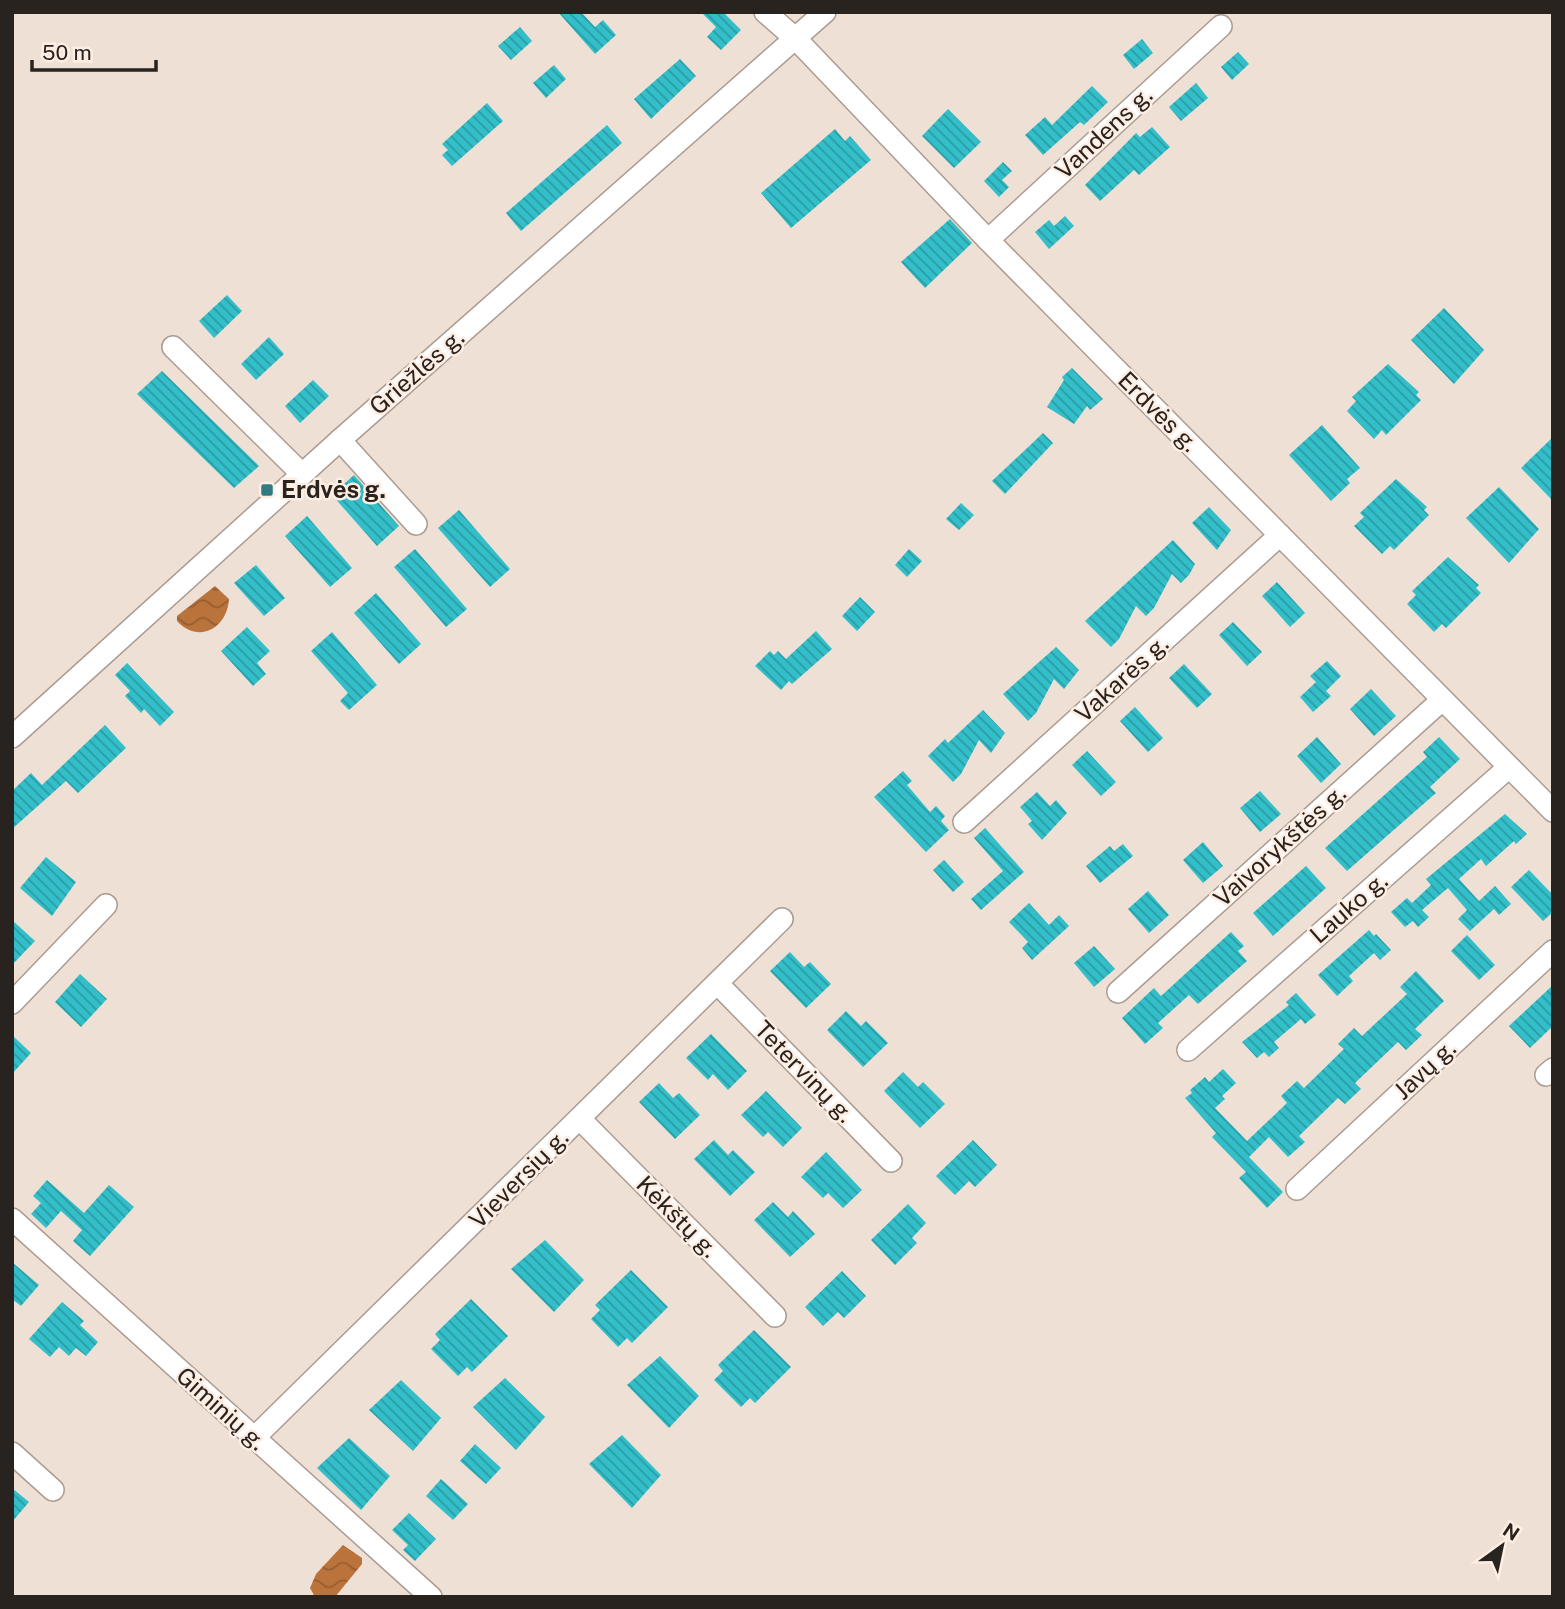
<svg xmlns="http://www.w3.org/2000/svg" width="1565" height="1609" font-family="'Public Sans',sans-serif">
<style>
.water{fill:url(#water-waves)}
.building{fill:url(#building-back-hatch)}
.lines{fill:none;stroke-linecap:round;stroke-linejoin:round}
.minor-casing{stroke:#ab9c92;stroke-width:24}
.minor{stroke:#fff;stroke-width:21}
.poi-dot{fill:#327b80;stroke:#fdede2;stroke-width:2.5}
.labels{text-anchor:middle;stroke-width:5;stroke-linejoin:round;paint-order:stroke}
.street-label{font-size:24px;fill:#29231f;stroke:#fdede2}
.poi-label{font-size:24px;font-weight:bold;fill:#29231f;stroke:#fdede2;text-anchor:start}
</style>
<defs>
<pattern id="water-waves" width="16" height="10" patternUnits="userSpaceOnUse" patternTransform="scale(1.75)"><rect width="16" height="10" fill="#ba733b"/><path d="M0 5q4-4 8 0t8 0" fill="none" stroke="#975e31"/></pattern>
<pattern id="building-back-hatch" width="6" height="6" patternUnits="userSpaceOnUse" patternTransform="scale(1.75)"><rect width="6" height="6" fill="#33bfc9"/><path d="M-1 5l2 2M0 0l6 6M5-1l2 2" fill="none" stroke="#2b9ba3"/></pattern>
</defs>
<rect width="100%" height="100%" fill="#efe0d5"/>
<g class="water">
<path d="M215,586L229,599C227,629 198,644 177,621V616Z"/>
<polygon points="343,1545 362,1558 362,1564 335,1597 315,1597 310,1588 316,1574"/>
</g>
<g class="building">
<polygon points="558,12 581,12 595,27 603,20 616,35 595,54"/>
<polygon points="701,12 723,12 741,30 721,50 707,37 716,27"/>
<polygon points="520,27 532,41 511,60 498,46"/>
<polygon points="1142,39 1153,53 1134,69 1123,55"/>
<polygon points="1238,52 1249,64 1232,80 1221,67"/>
<polygon points="680,59 696,76 651,119 634,99"/>
<polygon points="554,65 566,79 546,98 533,83"/>
<polygon points="1196,83 1208,98 1181,121 1169,107"/>
<polygon points="1092,86 1108,102 1084,125 1080,122 1043,155 1025,135 1045,117 1052,125"/>
<polygon points="487,103 503,121 452,166 442,155 448,150 442,144"/>
<polygon points="948,109 981,142 954,168 922,136"/>
<polygon points="607,125 622,143 521,231 506,213"/>
<polygon points="1152,127 1170,147 1139,175 1134,170 1100,201 1085,185 1136,133 1140,137"/>
<polygon points="835,129 845,141 850,136 871,160 791,228 761,193"/>
<polygon points="1003,162 1012,171 1002,180 1009,187 999,197 984,181"/>
<polygon points="1065,216 1074,226 1049,249 1035,232 1049,220 1054,226"/>
<polygon points="950,219 972,243 925,288 901,262"/>
<polygon points="227,295 242,311 214,338 199,321"/>
<polygon points="1444,308 1484,350 1454,384 1411,340"/>
<polygon points="269,337 284,354 256,380 241,364"/>
<polygon points="1388,364 1419,392 1416,395 1421,400 1386,435 1382,430 1374,439 1347,411 1356,401 1352,397"/>
<polygon points="1072,368 1103,399 1090,410 1087,406 1074,424 1047,407 1064,380 1062,377"/>
<polygon points="162,371 259,466 234,488 137,394"/>
<polygon points="313,380 329,396 300,423 285,406"/>
<polygon points="1322,425 1360,468 1347,479 1350,483 1331,501 1289,455"/>
<polygon points="1043,433 1053,443 1005,494 992,481"/>
<polygon points="1553,437 1553,501 1521,468"/>
<polygon points="354,475 399,526 377,546 332,495"/>
<polygon points="1396,479 1427,507 1424,510 1429,515 1394,550 1390,546 1382,554 1354,526 1364,517 1360,513"/>
<polygon points="1499,487 1539,529 1509,563 1466,518"/>
<polygon points="961,503 974,515 959,530 946,519"/>
<polygon points="1209,507 1231,530 1217,550 1192,523"/>
<polygon points="459,510 510,569 490,587 438,528"/>
<polygon points="307,516 352,568 330,587 285,536"/>
<polygon points="1173,540 1195,564 1189,575 1181,583 1172,574 1154,608 1146,616 1136,606 1119,639 1111,647 1085,621"/>
<polygon points="415,549 467,609 446,627 394,567"/>
<polygon points="909,549 922,561 907,577 895,565"/>
<polygon points="1448,557 1479,585 1476,588 1481,593 1446,628 1442,624 1434,632 1407,604 1416,595 1412,591"/>
<polygon points="256,565 285,598 264,616 234,583"/>
<polygon points="1277,582 1305,613 1290,627 1262,596"/>
<polygon points="376,593 421,644 399,664 354,613"/>
<polygon points="860,597 875,612 857,631 842,616"/>
<polygon points="1233,622 1262,652 1247,666 1219,635"/>
<polygon points="247,627 270,651 257,663 266,674 253,686 221,651"/>
<polygon points="816,631 832,649 792,684 789,681 781,690 755,666 770,651 774,655 778,651 786,659"/>
<polygon points="332,632 377,685 349,710 340,701 348,693 311,651"/>
<polygon points="1056,647 1079,670 1064,689 1054,679 1036,713 1028,721 1003,694"/>
<polygon points="1327,661 1341,676 1326,691 1331,696 1313,712 1300,697 1316,682 1310,676"/>
<polygon points="127,663 174,712 160,726 144,709 141,713 125,696 130,691 115,675"/>
<polygon points="1184,664 1212,694 1197,708 1169,678"/>
<polygon points="1371,689 1396,716 1374,736 1350,709"/>
<polygon points="1135,707 1163,738 1148,752 1120,721"/>
<polygon points="983,710 1005,733 991,753 979,740 961,774 953,782 928,756 945,739 948,743"/>
<polygon points="105,725 126,748 78,793 66,781 12,829 12,791 31,773 42,785"/>
<polygon points="1317,737 1341,764 1321,783 1297,756"/>
<polygon points="1439,737 1460,759 1430,787 1436,793 1347,871 1325,848 1427,757 1423,752"/>
<polygon points="1087,751 1116,782 1101,796 1072,765"/>
<polygon points="903,771 912,781 907,785 930,812 936,806 945,816 941,821 949,830 926,852 874,797"/>
<polygon points="1260,791 1281,814 1260,832 1240,808"/>
<polygon points="1037,792 1050,806 1056,800 1067,813 1042,840 1028,824 1032,821 1020,807"/>
<polygon points="1505,814 1527,834 1516,844 1514,841 1486,866 1481,859 1459,879 1479,901 1495,886 1511,904 1499,915 1494,909 1470,931 1458,919 1467,910 1448,888 1422,910 1429,917 1418,927 1413,921 1405,927 1391,912 1407,898 1412,903 1431,885 1426,879"/>
<polygon points="985,828 1024,872 981,910 971,899 1003,871 974,838"/>
<polygon points="1203,842 1223,866 1203,883 1183,860"/>
<polygon points="1123,844 1133,856 1100,883 1086,866 1110,846 1114,851"/>
<polygon points="46,857 76,882 52,916 20,888"/>
<polygon points="944,860 964,882 953,892 933,870"/>
<polygon points="1306,866 1326,888 1273,936 1253,913"/>
<polygon points="1529,870 1553,895 1553,912 1543,921 1511,887"/>
<polygon points="1148,891 1169,915 1149,933 1128,909"/>
<polygon points="1029,903 1049,925 1059,915 1069,926 1032,960 1022,948 1028,942 1009,922"/>
<polygon points="12,920 35,941 12,965"/>
<polygon points="1369,930 1374,936 1376,934 1391,950 1380,960 1374,953 1349,976 1353,981 1337,996 1318,975"/>
<polygon points="1231,932 1244,946 1238,951 1247,961 1198,1004 1189,995 1158,1023 1163,1028 1145,1044 1122,1018 1154,988 1161,996"/>
<polygon points="1467,935 1495,965 1479,980 1451,951"/>
<polygon points="1094,946 1115,969 1094,987 1074,963"/>
<polygon points="790,952 804,967 810,962 831,984 806,1008 770,971"/>
<polygon points="1416,971 1444,1001 1415,1029 1422,1035 1406,1050 1398,1042 1355,1083 1361,1089 1345,1104 1338,1098 1299,1136 1305,1142 1288,1157 1269,1137 1249,1157 1283,1192 1267,1208 1239,1178 1246,1172 1212,1137 1216,1133 1185,1098 1192,1093 1190,1090 1205,1077 1209,1082 1223,1069 1236,1083 1222,1096 1225,1099 1215,1108 1247,1141 1287,1103 1281,1096 1297,1081 1304,1088 1344,1049 1338,1044 1354,1028 1362,1036 1407,994 1400,987"/>
<polygon points="80,974 107,999 81,1027 55,1002"/>
<polygon points="1553,985 1553,1026 1530,1048 1509,1026"/>
<polygon points="1296,993 1316,1015 1305,1024 1301,1019 1274,1042 1279,1048 1269,1057 1264,1052 1257,1058 1242,1042 1289,1005 1286,1002"/>
<polygon points="846,1011 861,1026 866,1021 888,1043 863,1067 827,1030"/>
<polygon points="711,1034 747,1071 728,1090 713,1074 708,1080 686,1058"/>
<polygon points="12,1035 31,1053 12,1074"/>
<polygon points="903,1072 918,1087 923,1082 945,1104 920,1128 884,1091"/>
<polygon points="659,1083 673,1098 679,1093 700,1115 675,1139 639,1102"/>
<polygon points="766,1091 802,1128 783,1147 768,1132 763,1137 741,1115"/>
<polygon points="714,1140 728,1155 733,1150 755,1172 730,1196 694,1159"/>
<polygon points="973,1140 997,1165 975,1187 969,1181 955,1195 936,1176"/>
<polygon points="826,1152 862,1190 843,1208 828,1193 823,1198 801,1177"/>
<polygon points="47,1180 84,1213 109,1185 134,1207 90,1256 73,1241 82,1230 61,1211 46,1228 31,1214 41,1203 33,1196"/>
<polygon points="773,1202 788,1217 793,1211 815,1234 790,1257 754,1220"/>
<polygon points="908,1204 926,1223 912,1238 917,1243 895,1265 871,1240"/>
<polygon points="545,1240 584,1280 554,1312 511,1269"/>
<polygon points="12,1262 39,1285 21,1306 12,1299"/>
<polygon points="631,1270 668,1307 632,1343 627,1338 618,1347 591,1319 600,1310 595,1305"/>
<polygon points="842,1271 866,1296 844,1318 838,1312 823,1326 805,1307"/>
<polygon points="471,1299 508,1336 472,1372 467,1367 458,1376 431,1349 440,1340 435,1334"/>
<polygon points="62,1302 84,1321 80,1325 98,1342 86,1356 76,1348 69,1356 59,1347 50,1357 29,1339"/>
<polygon points="754,1330 791,1367 755,1403 750,1398 741,1407 714,1380 723,1371 718,1365"/>
<polygon points="660,1356 699,1396 669,1428 627,1385"/>
<polygon points="505,1378 545,1417 516,1450 473,1407"/>
<polygon points="401,1380 441,1418 413,1451 369,1410"/>
<polygon points="622,1435 661,1475 632,1508 589,1464"/>
<polygon points="349,1438 390,1476 361,1510 317,1468"/>
<polygon points="475,1444 501,1468 486,1484 460,1461"/>
<polygon points="441,1479 468,1504 453,1520 426,1496"/>
<polygon points="12,1488 29,1502 12,1522"/>
<polygon points="409,1513 436,1539 415,1561 403,1550 408,1545 392,1530"/>
</g>
<g class="lines">
<defs>
<g id="minor">
<polyline points="765,12 796,39 988,240 1553,811"/>
<polyline points="988,240 1221,26"/>
<polyline points="173,347 302,474"/>
<polyline points="340,440 416,524"/>
<polyline points="12,737 340,440 825,12"/>
<polyline points="964,822 1280,535"/>
<polyline points="717,983 891,1161"/>
<polyline points="1118,992 1442,700"/>
<polyline points="12,1003 106,905"/>
<polyline points="1188,1050 1509,767"/>
<polyline points="1546,1075 1553,1069"/>
<polyline points="580,1119 775,1316"/>
<polyline points="1297,1189 1553,951"/>
<polyline points="12,1219 431,1597"/>
<polyline points="254,1438 782,919"/>
<polyline points="12,1453 53,1490"/>
</g>
</defs>
<use href="#minor" class="minor-casing"/>
<use href="#minor" class="minor"/>
</g>
<rect class="poi-dot" x="260" y="483" width="14" height="14" rx="3.5"/>
<g class="labels">
<g class="street-label">
<text transform="translate(1104 133) rotate(-43)" y="8">Vandens g.</text>
<text transform="translate(417 372) rotate(-41)" y="8">Griežlės g.</text>
<text transform="translate(1158 412) rotate(45)" y="8">Erdvės g.</text>
<text transform="translate(1122 679) rotate(-42)" y="8">Vakarės g.</text>
<text transform="translate(1280 846) rotate(-42)" y="8">Vaivorykštės g.</text>
<text transform="translate(1349 908) rotate(-41)" y="8">Lauko g.</text>
<text transform="translate(1425 1070) rotate(-43)" y="8">Javų g.</text>
<text transform="translate(804 1072) rotate(46)" y="8">Tetervinų g.</text>
<text transform="translate(519 1179) rotate(-45)" y="8">Vieversių g.</text>
<text transform="translate(677 1217) rotate(45)" y="8">Kėkštų g.</text>
<text transform="translate(221 1409) rotate(42)" y="8">Giminių g.</text>
</g>
<g class="poi-label">
<text x="281" y="498">Erdvės g.</text>
</g>
</g>
<rect width="1565" height="1609" fill="none" stroke="#29231f" stroke-width="28"/>
<g transform="translate(1502 1546) rotate(33)" stroke="#fdede2" stroke-width="5" paint-order="stroke">
<path d="M0-5L12 26L0 18L-12 26Z" fill="#29231f"/>
<text y="-10" font-size="19" font-weight="bold" text-anchor="middle" fill="#29231f">N</text>
</g>
<path d="M32 60v10h124v-10" fill="none" stroke="#29231f" stroke-width="3.5"/>
<text x="42" y="60" font-size="21" fill="#29231f" stroke="#fdede2" stroke-width="5" paint-order="stroke">50 m</text>
</svg>
